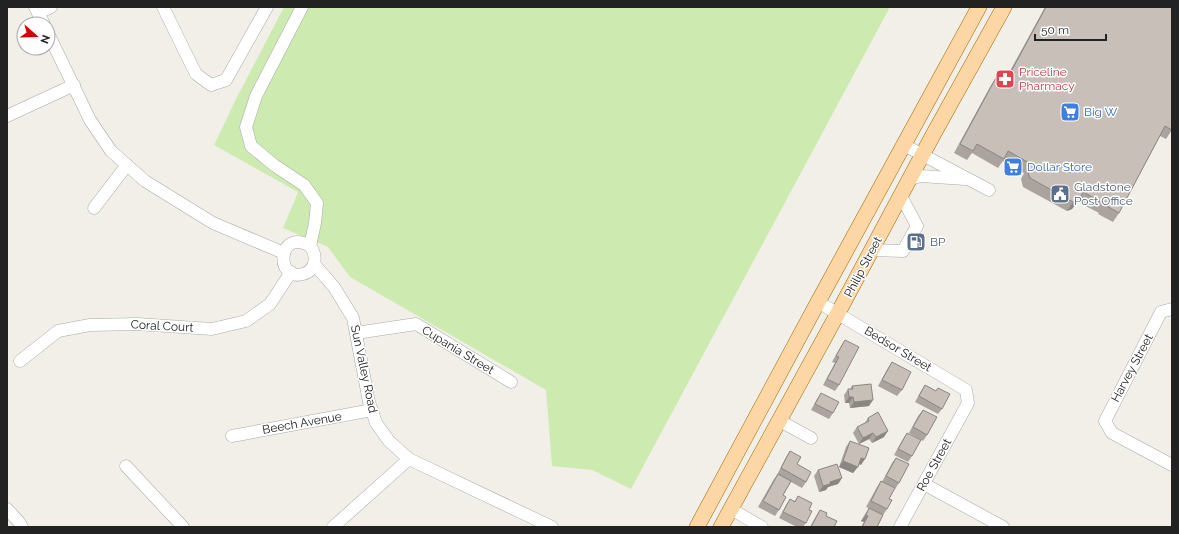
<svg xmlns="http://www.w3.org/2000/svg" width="1179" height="534" font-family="Raleway,sans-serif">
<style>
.grass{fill:#cdebb0}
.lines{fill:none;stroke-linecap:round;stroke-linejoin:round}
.minor-casing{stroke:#a9a9a9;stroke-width:13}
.major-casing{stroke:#a06b00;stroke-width:16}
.minor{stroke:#fff;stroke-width:12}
.major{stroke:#fcd6a4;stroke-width:15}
.wall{fill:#aba49e}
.shaded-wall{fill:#8b8681}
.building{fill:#c7bfb8;stroke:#8b8681}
.labels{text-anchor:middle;stroke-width:3;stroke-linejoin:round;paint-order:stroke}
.health-label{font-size:12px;fill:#be3a42;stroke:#fff;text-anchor:start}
.shop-label{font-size:12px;fill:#366cbe;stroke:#fff;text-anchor:start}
.service-label{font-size:12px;fill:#4e5e75;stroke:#fff;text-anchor:start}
.street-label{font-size:12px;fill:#222;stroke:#fff}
</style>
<rect width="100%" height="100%" fill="#f2efe9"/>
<polygon class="grass" points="284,7 890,7 631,489 592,470 552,466 546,390 350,277 328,247 283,228 298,192 214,145 236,99"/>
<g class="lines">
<defs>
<g id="minor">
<polyline points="35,7 44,24"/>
<polyline points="163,7 196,74 211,85 226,80 267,7"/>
<path d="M302,7L256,96L246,127L251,146L274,165L304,185L317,203L315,223L310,246C317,255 317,270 303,274C274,282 278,227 310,246"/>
<polyline points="38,13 51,7"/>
<polyline points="48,33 90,120 111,151 145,181 213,223 284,253"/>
<polyline points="7,116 74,85"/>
<polyline points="904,145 989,190"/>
<polyline points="910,179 921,176 965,179"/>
<polyline points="94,208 127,165"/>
<polyline points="872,250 903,251 917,226 901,196"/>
<polyline points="314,264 334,287 353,318 369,402 376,423 389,441 409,459 552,527"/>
<polyline points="818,302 966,390 968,403 900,527"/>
<polyline points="1172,309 1161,312 1105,421 1112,433 1172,465"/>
<polyline points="356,333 416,324 511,382"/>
<polyline points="20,361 58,331 90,325 137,324 212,329 246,321 270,304 291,272"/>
<polyline points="780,421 811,438"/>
<polyline points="232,436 372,410"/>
<polyline points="126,466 183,527"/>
<polyline points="924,484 1003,527"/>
<polyline points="7,509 19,522 22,527"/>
<polyline points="731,509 762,527"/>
<polyline points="333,527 409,459"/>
</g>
<g id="major">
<polyline points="697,527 818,302 979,7"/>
<polyline points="721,527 838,313 933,135 1004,7"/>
</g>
</defs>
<use href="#minor" class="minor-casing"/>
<use href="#major" class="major-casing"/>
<use href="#minor" class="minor"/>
<use href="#major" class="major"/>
</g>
<g class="wall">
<polygon points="1045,7 1172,7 1172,130 1166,139 1160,136 1119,213 1113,222 1098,214 1099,213 1078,202 1072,209 1067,211 1023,187 1021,179 1024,173 1003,161 998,168 972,153 967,160 954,153 991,85 997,76 1005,80"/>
<polygon points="845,340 839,385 835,391 823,385 835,363 832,362 841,346"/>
<polygon points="892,362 902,390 897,396 878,386 888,368"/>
<polygon points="925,385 936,391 938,388 942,409 938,414 915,402 921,391"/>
<polygon points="852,386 869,406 850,408 849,403 845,403 844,395 848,389 850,389"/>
<polygon points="821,393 833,413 829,419 811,410 817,399"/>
<polygon points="923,410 927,435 923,441 909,433 918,416"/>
<polygon points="868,418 884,437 872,443 869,439 859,444 853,433 857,427 864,424"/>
<polygon points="907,433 912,456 908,462 894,455 903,439"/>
<polygon points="850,441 861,465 859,464 853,473 839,467 846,447"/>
<polygon points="790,451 806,482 802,488 791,482 783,495 779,510 775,516 758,507 774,479 777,475 786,457"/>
<polygon points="896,458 899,483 895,489 894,488 889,499 887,509 883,515 877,527 861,527 864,522 861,521 865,514 869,508 866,507 877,487 881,481 882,482 892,463"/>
<polygon points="818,470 842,478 838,484 828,487 826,490 819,492 814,476"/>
<polygon points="798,496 809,510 806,523 803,527 797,527 779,518 786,505 790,499 795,501"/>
<polygon points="820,510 826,516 834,527 810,527 816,516"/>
</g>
<g class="shaded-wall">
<polygon points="1079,200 1072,209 1067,211 1073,202"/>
<polygon points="849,397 853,397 849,403 845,403"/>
<polygon points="873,400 869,406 850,408 854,402"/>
<polygon points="888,431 884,437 872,443 876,437"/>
<polygon points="873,433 869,439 859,444 863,438"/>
<polygon points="861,458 865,459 861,465 857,463"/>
<polygon points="843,461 858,467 853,473 839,467"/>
<polygon points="842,478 838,484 828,487 826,490 819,492 823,486 830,482"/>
<polygon points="866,515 868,516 864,522 861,521"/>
</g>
<g class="building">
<polygon points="1046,7 1172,7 1172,130 1165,126 1119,213 1105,205 1105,204 1083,192 1079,200 1073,202 1030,178 1027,170 1031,164 1008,151 1004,159 977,144 973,151 960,144 997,76 1006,81"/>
<polygon points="845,340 859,347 839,385 827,379 839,357 836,356"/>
<polygon points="892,362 911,372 902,390 882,380"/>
<polygon points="871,384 873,400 854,402 853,397 849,397 848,389 853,389 852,386"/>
<polygon points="925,385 936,391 938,388 950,394 942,409 919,396"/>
<polygon points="821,393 839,402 833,413 815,404"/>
<polygon points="923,410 937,417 927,435 913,427"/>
<polygon points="878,412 888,431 876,437 873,433 863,438 857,427 869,421 868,418"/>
<polygon points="907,433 921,440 912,456 898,449"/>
<polygon points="850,441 869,448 865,459 861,458 858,467 843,461"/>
<polygon points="790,451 801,457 797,464 811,472 806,482 781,468"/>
<polygon points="896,458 909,464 899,483 886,476"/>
<polygon points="837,464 842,478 830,482 830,484 823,486 818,470"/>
<polygon points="778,474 791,481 783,495 786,497 779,510 763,501"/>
<polygon points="881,481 895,488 889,499 892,500 887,509 871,501"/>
<polygon points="798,496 812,503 809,510 812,511 806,523 783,512 790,499 795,502"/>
<polygon points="869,508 883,515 877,527 862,527 868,516 866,515"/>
<polygon points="820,510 827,513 826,516 837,521 834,527 811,527"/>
</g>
<defs>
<symbol id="pharmacy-square" viewBox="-11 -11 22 22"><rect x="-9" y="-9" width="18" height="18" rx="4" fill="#e0444e" stroke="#fff"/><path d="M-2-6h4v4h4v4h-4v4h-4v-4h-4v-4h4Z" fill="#fff"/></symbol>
<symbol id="supermarket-square" viewBox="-11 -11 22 22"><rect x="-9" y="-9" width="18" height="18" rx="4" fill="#3f7fe0" stroke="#fff"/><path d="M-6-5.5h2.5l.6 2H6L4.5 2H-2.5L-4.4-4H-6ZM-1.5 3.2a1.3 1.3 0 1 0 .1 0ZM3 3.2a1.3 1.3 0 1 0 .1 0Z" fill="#fff"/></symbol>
<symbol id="civic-square" viewBox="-11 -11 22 22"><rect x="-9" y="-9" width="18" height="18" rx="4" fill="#5c6f8a" stroke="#fff"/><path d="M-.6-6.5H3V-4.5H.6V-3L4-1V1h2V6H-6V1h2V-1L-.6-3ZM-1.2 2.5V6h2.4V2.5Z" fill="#fff"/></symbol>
<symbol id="fuel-square" viewBox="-11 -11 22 22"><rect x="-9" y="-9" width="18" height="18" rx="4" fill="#5c6f8a" stroke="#fff"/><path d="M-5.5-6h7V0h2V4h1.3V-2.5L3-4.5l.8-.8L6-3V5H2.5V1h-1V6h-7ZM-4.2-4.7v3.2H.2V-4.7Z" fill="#fff"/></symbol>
</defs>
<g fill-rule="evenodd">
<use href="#pharmacy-square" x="994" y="68" width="22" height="22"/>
<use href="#supermarket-square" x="1059" y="101" width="22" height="22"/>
<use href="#supermarket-square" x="1002" y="156" width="22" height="22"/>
<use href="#civic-square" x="1049" y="183" width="22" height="22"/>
<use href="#fuel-square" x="905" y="231" width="22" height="22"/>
</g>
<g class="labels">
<g class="health-label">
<text x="1019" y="76">Priceline<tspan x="1019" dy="14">Pharmacy</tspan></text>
</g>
<g class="shop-label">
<text x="1084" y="116">Big W</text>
<text x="1027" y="171">Dollar Store</text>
</g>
<g class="service-label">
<text x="1074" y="191">Gladstone<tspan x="1074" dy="14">Post Office</tspan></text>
<text x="930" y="246">BP</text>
</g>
<g class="street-label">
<text transform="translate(863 267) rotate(-62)" y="4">Philip Street</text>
<text transform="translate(162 326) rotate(3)" y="4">Coral Court</text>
<text transform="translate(898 349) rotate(31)" y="4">Bedsor Street</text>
<text transform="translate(458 350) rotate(31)" y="4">Cupania Street</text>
<text transform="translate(1132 368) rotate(-62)" y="4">Harvey Street</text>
<text transform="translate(364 369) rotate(78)" y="4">Sun Valley Road</text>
<text transform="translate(302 423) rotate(-10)" y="4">Beech Avenue</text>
<text transform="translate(934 465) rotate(-61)" y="4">Roe Street</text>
</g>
</g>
<rect width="1179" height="534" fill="none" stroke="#222222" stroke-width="16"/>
<g transform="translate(36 36) rotate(110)"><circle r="19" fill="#ffffff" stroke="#a7a7a7"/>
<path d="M0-3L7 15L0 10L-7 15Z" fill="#d40000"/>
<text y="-6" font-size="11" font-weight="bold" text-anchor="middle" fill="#222222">N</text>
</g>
<path d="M1035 34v6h71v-6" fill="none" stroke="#222222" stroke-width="2"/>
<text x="1041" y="34" font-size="12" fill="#222222" stroke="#ffffff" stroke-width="3" paint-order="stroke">50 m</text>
</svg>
